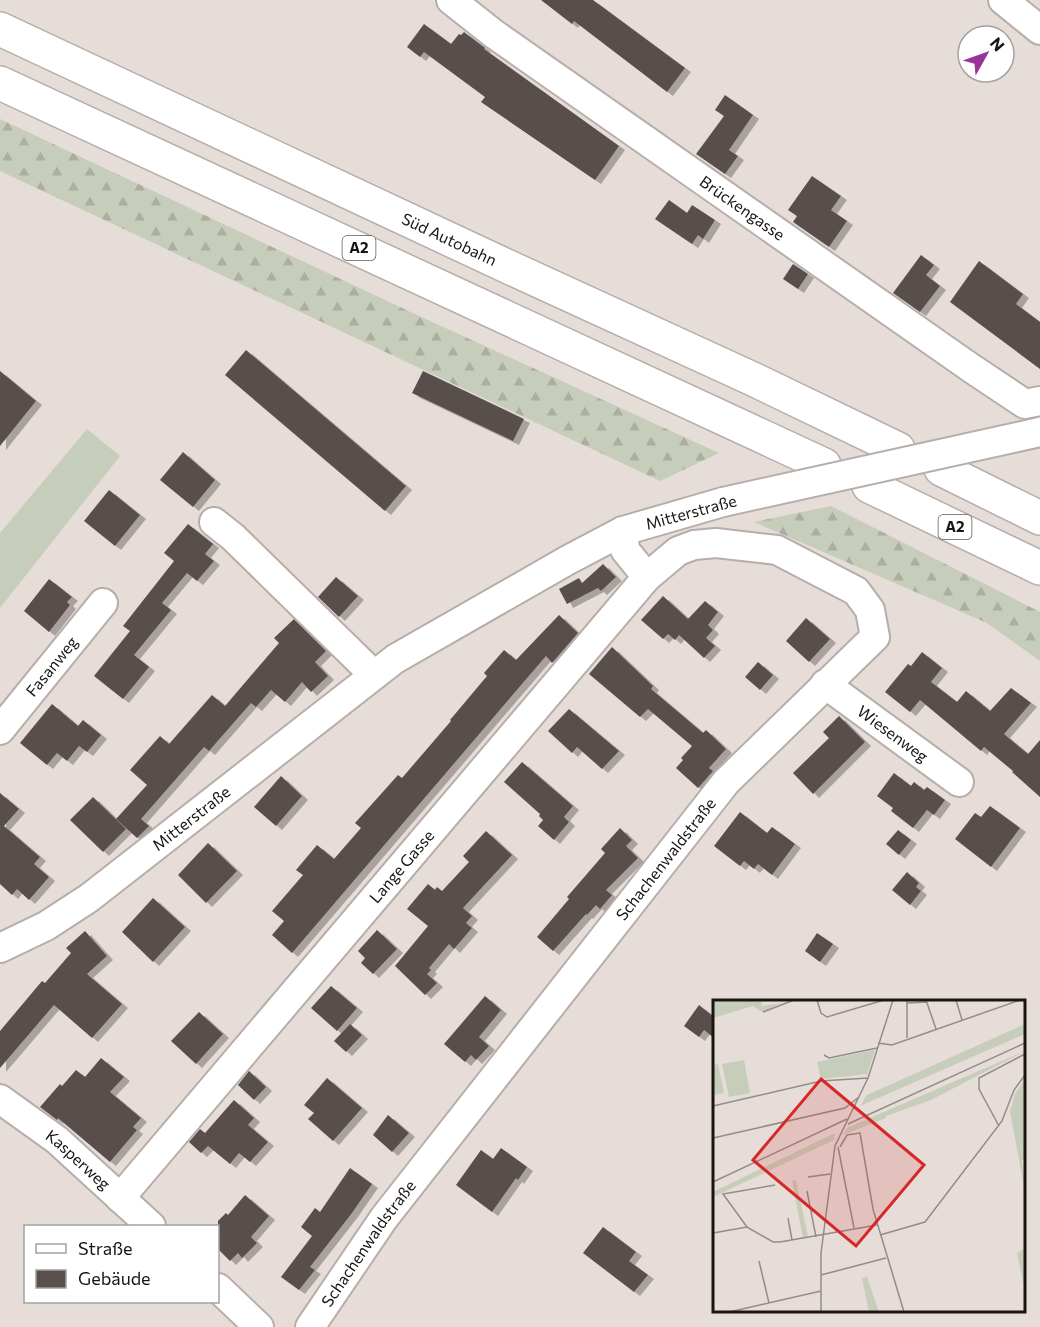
<svg xmlns="http://www.w3.org/2000/svg" width="1040" height="1327" font-family="Commissioner,sans-serif">
<style>
.grass{fill:#c7cdbb}
.forest{fill:url(#forest-firs)}
.building{fill:#594f4d;filter:url(#shadow)}
.lines{fill:none;stroke-linecap:round;stroke-linejoin:round}
.minor-casing{stroke:#b7ada9;stroke-width:32}
.highway-casing{stroke:#b7ada9;stroke-width:36}
.minor{stroke:#fff;stroke-width:28}
.highway{stroke:#fff;stroke-width:33}
.minor-bridge-casing{stroke:#b7ada9;stroke-width:32;stroke-linecap:butt}
.minor-bridge{stroke:#fff;stroke-width:28}
.labels{text-anchor:middle;stroke-width:6;stroke-linejoin:round;paint-order:stroke}
.shield{fill:#fff;stroke:#5d5b5a;stroke-width:1.5}
.shield-label{font-size:15px;font-weight:bold;fill:#181513}
.street-label{font-size:16px;fill:#181513;stroke:#fff}
.inset-road{fill:none;stroke:#948c89;stroke-width:1.5}
.view{fill:#d62828;fill-opacity:0.15;stroke:#d62828;stroke-width:3}
.inset-edge{fill:none;stroke:#181513;stroke-width:3}
</style>
<defs>
<pattern id="forest-firs" width="22" height="20" patternUnits="userSpaceOnUse" patternTransform="scale(1.5)"><rect width="22" height="20" fill="#c7cdbb"/><path d="M5 1l3.5 6h-7zM16 11l3.5 6h-7z" fill="#aaafa0"/></pattern>
<filter id="shadow"><feDropShadow dx="6" dy="4" stdDeviation="0" flood-color="#0004"/></filter>
</defs>
<rect width="100%" height="100%" fill="#e6dcd8"/>
<polygon class="grass" points="87,429 120,456 0,608 0,533"/>
<g class="forest">
<polygon points="0,119 417,315 719,453 660,481 0,171"/>
<polygon points="831,506 1040,612 1040,661 987,623 754,522"/>
</g>
<g class="building">
<polygon points="541,0 593,0 685,68 667,92 574,21 572,24"/>
<polygon points="424,24 451,44 459,34 461,35 464,32 485,48 484,49 619,146 595,180 481,102 485,97 424,52 420,57 407,47"/>
<polygon points="725,95 753,115 729,150 738,156 725,174 696,154 724,116 715,110"/>
<polygon points="812,176 841,196 831,210 847,221 829,247 793,222 797,216 788,210"/>
<polygon points="669,200 687,213 692,205 715,220 703,239 698,235 692,244 655,219"/>
<polygon points="921,255 934,265 926,275 940,286 920,312 893,293"/>
<polygon points="979,261 1023,294 1016,304 1040,322 1040,369 950,302"/>
<polygon points="793,264 808,274 798,289 783,279"/>
<polygon points="246,350 406,486 385,511 225,375"/>
<polygon points="0,371 36,401 0,446"/>
<polygon points="423,371 524,419 513,441 412,393"/>
<polygon points="183,452 215,480 193,507 160,480"/>
<polygon points="109,490 140,515 115,546 84,521"/>
<polygon points="188,524 213,544 205,554 214,561 197,581 187,573 162,603 171,610 134,655 149,667 123,699 94,676 130,631 123,626 174,561 164,553"/>
<polygon points="603,564 616,577 601,591 598,588 567,604 559,589 579,578 582,583"/>
<polygon points="336,577 358,596 339,617 318,597"/>
<polygon points="49,579 72,597 67,602 70,605 49,632 24,611"/>
<polygon points="663,596 688,619 705,601 718,612 708,625 713,630 706,638 715,646 704,658 679,635 675,640 668,634 663,639 641,620"/>
<polygon points="559,615 578,633 552,663 546,656 292,953 272,935 284,921 272,911 303,875 296,870 317,845 334,859 361,828 355,823 398,775 402,778 451,721 450,720 487,676 484,673 504,650 516,660"/>
<polygon points="806,618 830,639 809,662 786,641"/>
<polygon points="294,619 326,651 315,662 328,676 311,692 302,682 285,702 271,690 256,707 251,703 209,751 204,747 141,819 149,826 137,838 116,819 147,785 130,770 160,736 169,744 212,695 225,706 279,643 274,638"/>
<polygon points="612,647 653,686 651,689 703,733 706,730 726,749 709,768 713,771 698,788 676,768 683,760 681,758 692,746 648,709 640,717 589,674"/>
<polygon points="922,652 942,668 931,682 957,702 966,691 990,711 1011,688 1031,703 1004,734 1028,754 1040,740 1040,797 1012,772 1013,771 984,747 981,751 920,700 910,712 885,692 908,664 911,666"/>
<polygon points="758,662 773,675 760,690 745,677"/>
<polygon points="52,704 78,726 83,720 101,735 87,752 79,746 67,761 57,753 47,765 20,743"/>
<polygon points="569,709 619,751 602,769 577,747 572,753 548,731"/>
<polygon points="839,716 865,742 813,794 793,773 829,738 823,732"/>
<polygon points="522,762 573,806 564,817 569,822 554,840 538,826 543,820 539,816 540,814 504,782"/>
<polygon points="894,773 911,786 914,782 924,790 927,787 945,800 934,815 927,810 913,828 891,811 893,808 877,796"/>
<polygon points="281,776 302,796 276,826 254,807"/>
<polygon points="0,793 19,809 4,826 40,857 34,864 49,877 29,900 17,889 12,895 0,884"/>
<polygon points="93,797 126,829 103,852 70,820"/>
<polygon points="990,806 1020,828 991,867 955,839 975,813 981,817"/>
<polygon points="740,812 767,833 772,827 795,844 772,875 758,864 754,869 744,861 740,866 714,846"/>
<polygon points="620,828 632,840 626,846 638,858 606,890 612,895 600,909 596,905 587,915 586,914 553,951 537,937 569,899 567,897 605,853 601,849"/>
<polygon points="898,830 911,840 899,855 886,844"/>
<polygon points="486,831 512,855 463,908 472,916 466,923 472,928 454,949 449,944 429,968 431,970 427,974 437,983 425,995 395,966 428,926 407,909 428,884 435,890 437,887 442,891 469,862 463,856"/>
<polygon points="208,843 237,871 206,903 178,875"/>
<polygon points="907,872 919,883 916,887 921,891 910,905 892,890"/>
<polygon points="153,898 185,927 153,962 122,932"/>
<polygon points="377,930 397,949 373,974 361,963 365,958 358,951"/>
<polygon points="85,931 107,956 87,974 122,1004 92,1038 54,1005 0,1068 0,1031 42,981 45,983 71,953 66,948"/>
<polygon points="817,933 833,944 820,962 805,951"/>
<polygon points="331,986 357,1008 337,1031 311,1008"/>
<polygon points="485,996 501,1010 479,1037 489,1046 476,1060 471,1055 465,1062 444,1044"/>
<polygon points="699,1005 714,1017 714,1038 704,1030 699,1037 684,1026"/>
<polygon points="199,1012 223,1034 196,1064 171,1041"/>
<polygon points="350,1024 362,1035 346,1052 334,1041"/>
<polygon points="101,1058 124,1077 110,1092 141,1118 133,1127 137,1130 110,1162 58,1118 57,1120 40,1107 60,1084 62,1086 76,1070 85,1077"/>
<polygon points="249,1071 266,1087 254,1100 238,1085"/>
<polygon points="327,1078 362,1108 333,1141 308,1119 314,1113 304,1105"/>
<polygon points="234,1100 254,1118 248,1125 268,1142 250,1162 239,1153 230,1164 208,1146 201,1153 189,1142 200,1129 205,1133"/>
<polygon points="388,1115 409,1133 392,1152 373,1135"/>
<polygon points="501,1148 527,1167 518,1180 516,1178 492,1212 456,1185 481,1150 493,1159"/>
<polygon points="350,1168 372,1184 352,1213 310,1267 315,1270 299,1290 281,1277 312,1236 301,1227 315,1208 320,1212"/>
<polygon points="245,1195 269,1216 251,1237 257,1243 242,1258 238,1253 230,1261 218,1249 218,1221 226,1213 228,1215"/>
<polygon points="603,1227 636,1252 629,1261 648,1275 634,1292 583,1253"/>
</g>
<g class="lines">
<defs>
<g id="minor">
<path id="s1" d="M451,0L494,34L971,368L1025,404L1040,401"/>
<polyline points="1003,0 1040,30"/>
<polyline points="214,522 233,537 374,675"/>
<path id="s2" d="M825,684L959,782"/>
<path id="s3" d="M0,730L103,603"/>
<path id="s4" d="M0,948L46,926L89,898L395,659L568,560L623,531L723,502"/>
<path id="s5" d="M0,1099L57,1140L151,1226"/>
<path id="s6" d="M120,1198L647,577L625,550L623,531"/>
<polyline points="218,1288 259,1327"/>
<path id="s7" d="M310,1327L384,1218L726,782L875,637L870,610L856,591L777,550L716,543L694,545L678,551L647,577"/>
</g>
<g id="highway">
<path id="s8" d="M0,29L513,269L755,380L898,449"/>
<polyline points="0,83 824,465"/>
<polyline points="941,469 1040,518"/>
<polyline points="869,486 1040,568"/>
</g>
</defs>
<use href="#minor" class="minor-casing"/>
<use href="#highway" class="highway-casing"/>
<use href="#minor" class="minor"/>
<use href="#highway" class="highway"/>
<defs>
<polyline id="minor-bridge" points="723,502 1040,432"/>
</defs>
<use href="#minor-bridge" class="minor-bridge-casing"/>
<use href="#minor-bridge" class="minor-bridge"/>
</g>
<g class="labels">
<g class="shield">
<rect x="342.5" y="236" width="33" height="24" rx="4.5"/>
<rect x="938.5" y="515" width="33" height="24" rx="4.5"/>
</g>
<g class="shield-label">
<text x="359" y="253">A2</text>
<text x="955" y="532">A2</text>
</g>
<g class="street-label">
<text dy="6" stroke="none"><textPath href="#s1" startOffset="358">Brückengasse</textPath></text>
<text dy="6" stroke="none"><textPath href="#s8" startOffset="496">Süd Autobahn</textPath></text>
<text transform="translate(691 512) rotate(-15)" y="6">Mitterstraße</text>
<text dy="6" stroke="none"><textPath href="#s3" startOffset="82">Fasanweg</textPath></text>
<text dy="6" stroke="none"><textPath href="#s2" startOffset="84">Wiesenweg</textPath></text>
<text dy="6" stroke="none"><textPath href="#s4" startOffset="232">Mitterstraße</textPath></text>
<text dy="6" stroke="none"><textPath href="#s7" startOffset="588">Schachenwaldstraße</textPath></text>
<text dy="6" stroke="none"><textPath href="#s6" startOffset="435">Lange Gasse</textPath></text>
<text dy="6" stroke="none"><textPath href="#s5" startOffset="99">Kasperweg</textPath></text>
<text dy="6" stroke="none"><textPath href="#s7" startOffset="102">Schachenwaldstraße</textPath></text>
</g>
</g>
<g transform="translate(713 1000)">
<rect width="312" height="312" fill="#e6dcd8"/>
<path d="M0,0H48L49,6L68,3L49,12L40,6L0,18ZM312,51L218,100L173,116V111ZM31,60L37,93L16,97L9,64ZM5,64L11,93L0,95V65ZM312,79V160H309L312,191L297,112L302,94ZM83,180L95,237L90,238L79,181ZM312,248V291L304,253ZM154,277L166,312H156L149,278Z" fill="#c7cdbb"/>
<path d="M312,24V34L147,106L154,95ZM162,50L154,74L108,79L104,62ZM173,111V118L130,135L134,128ZM122,133L121,140L0,197V192Z" fill="#c7cdbb"/>
<path class="inset-road" d="M104,0L108,13L114,17L171,0M213,0L223,29M243,0L249,20M194,3L214,2M50,12L81,0M194,38V0M165,43L179,45L307,0M111,55L116,58L164,48M0,106L108,81L155,78M135,124L312,43M286,126L266,89V78L312,54M0,138L132,108L146,97M125,147L141,228M127,147L134,135L147,133L160,209L191,312M95,177L117,174M0,182L134,119M94,191L103,237M75,218L79,240M34,227L10,194L62,185M0,233L34,227L60,242H67L164,225M167,235L212,222L289,121L301,90L312,75M46,261L56,303M108,275L173,258M16,312L108,291M108,312V253L122,146L155,78L180,0"/>
<path class="view" d="M108,79L211,165L143,246L40,160Z"/>
<rect width="312" height="312" class="inset-edge"/>
</g>
<rect x="24" y="1225" width="195" height="78" fill="#ffffff" stroke="#a3a1a1" stroke-width="1.5"/>
<rect x="36" y="1244" width="30" height="9" fill="#ffffff" stroke="#a3a1a1" stroke-width="1.5"/>
<text x="78" y="1255" font-size="18" fill="#181513">Straße</text>
<rect x="36" y="1270" width="30" height="18" fill="#594f4d" stroke="#a3a1a1" stroke-width="1.5"/>
<text x="78" y="1285" font-size="18" fill="#181513">Gebäude</text>
<g transform="translate(986 54) rotate(50)"><circle r="28" fill="#ffffff" stroke="#a3a1a1" stroke-width="1.5"/>
<path d="M0-4.5L10 22L0 15L-10 22Z" fill="#96349b"/>
<text y="-9" font-size="16" font-weight="bold" text-anchor="middle" fill="#181513">N</text>
</g>
</svg>
